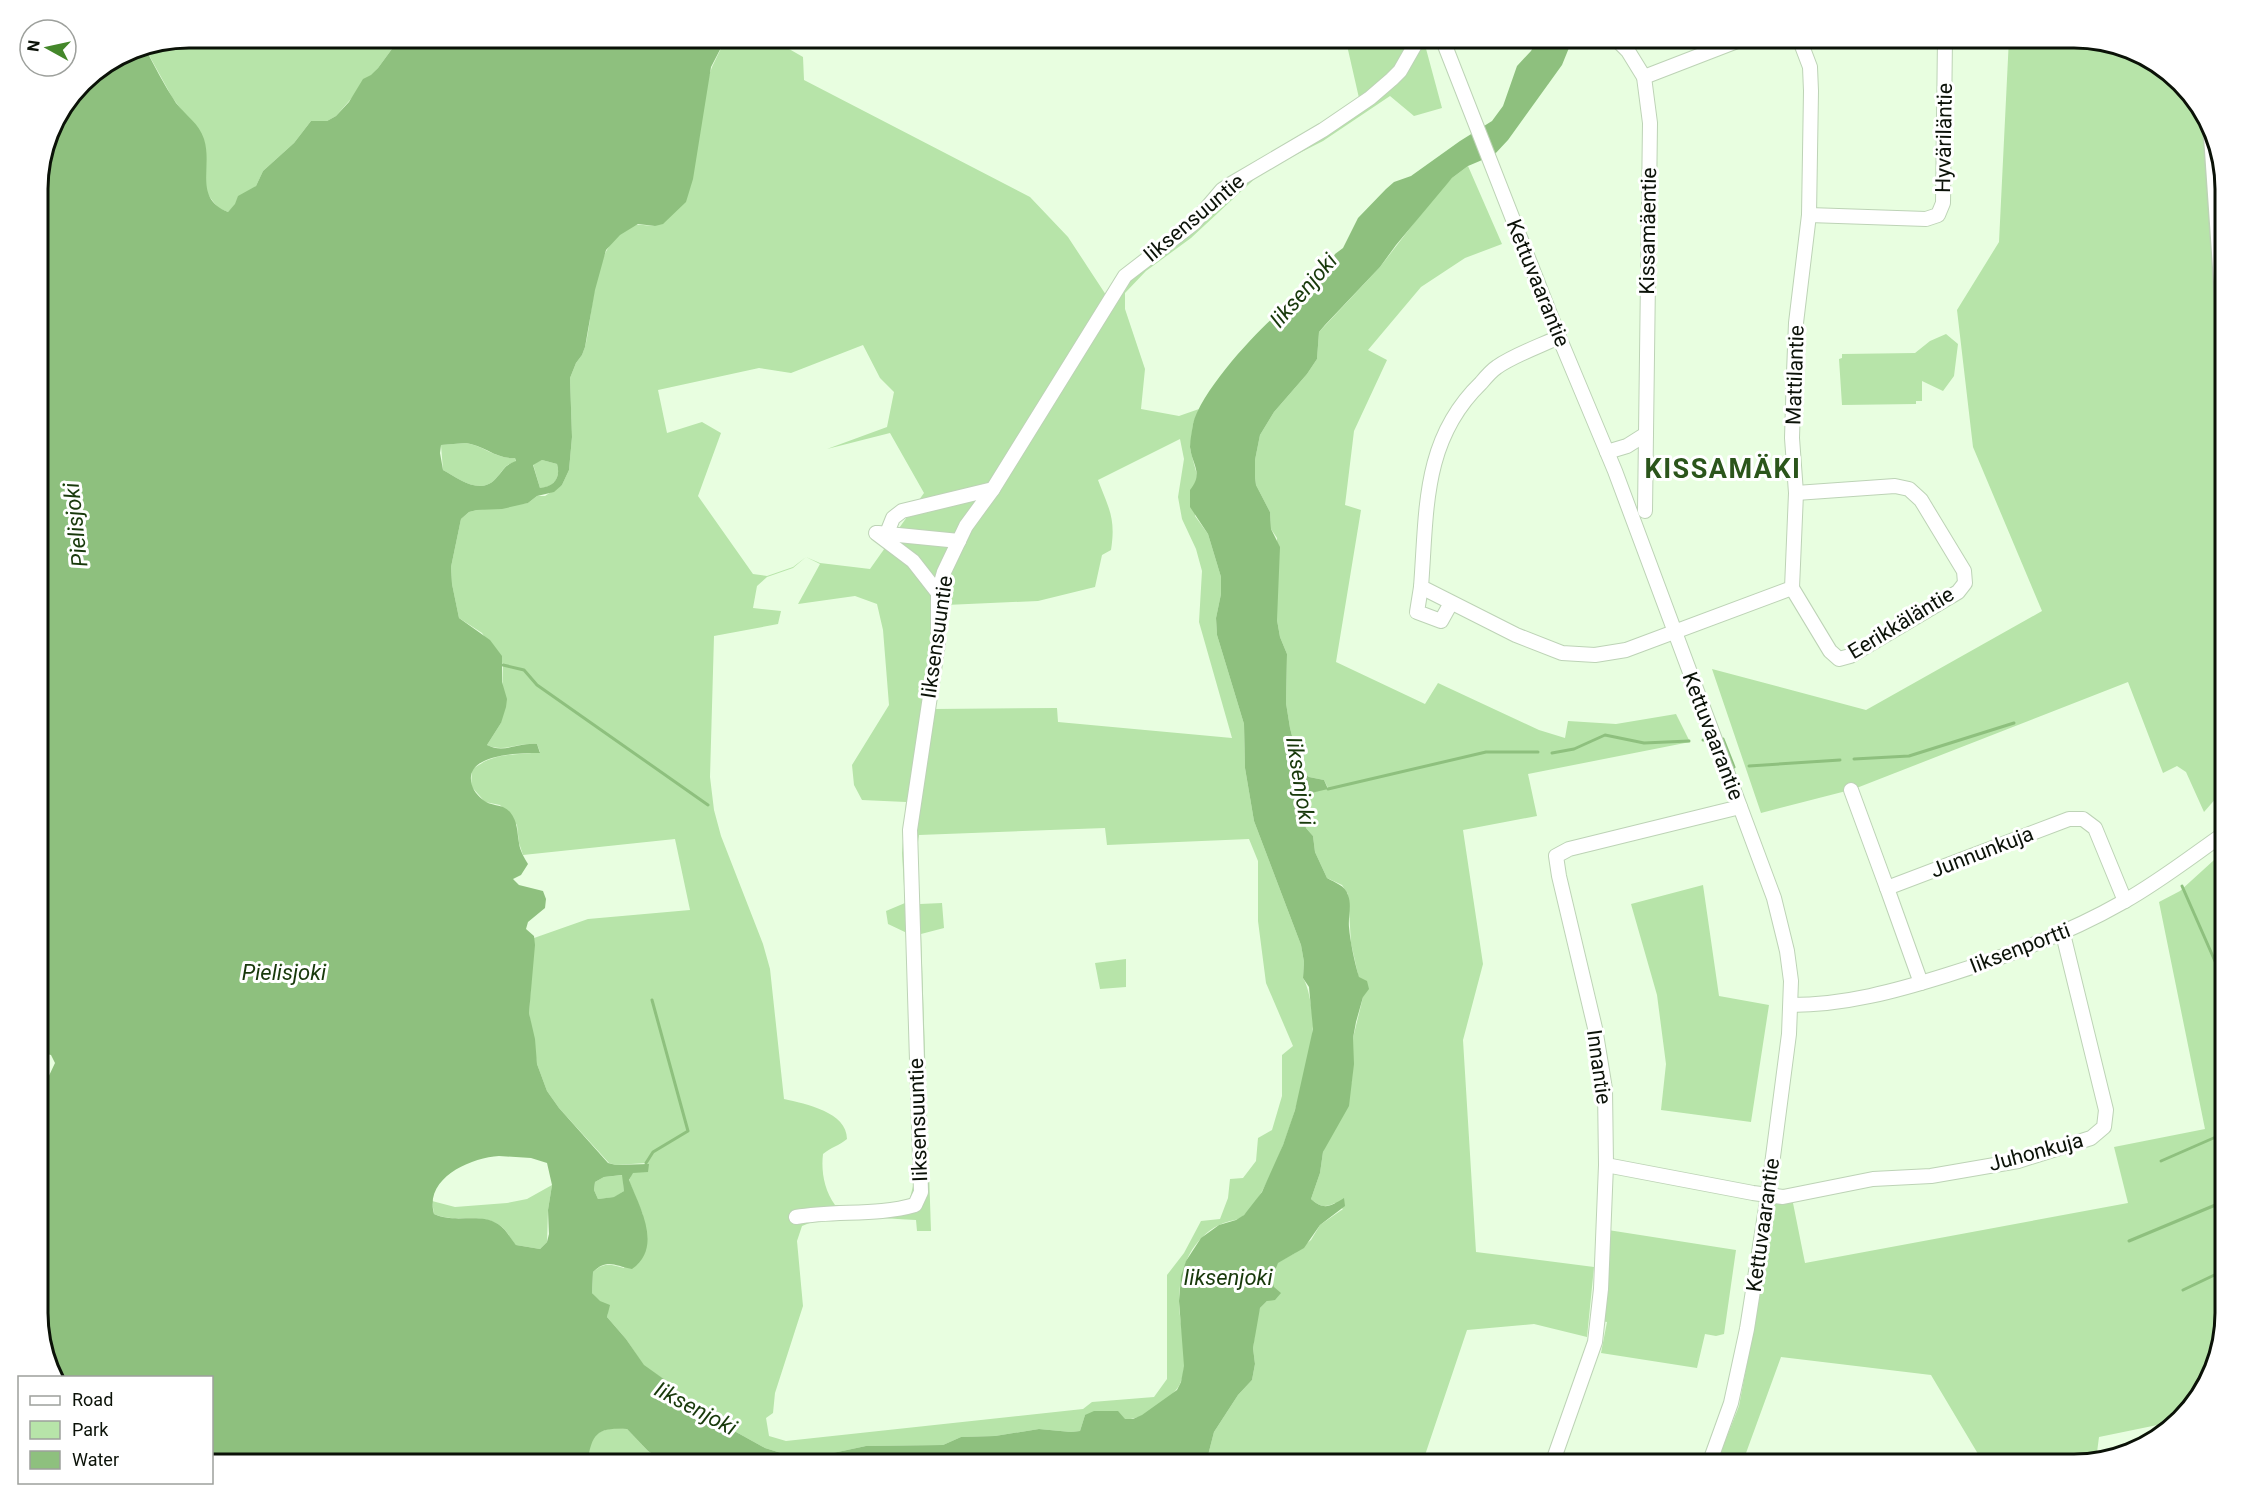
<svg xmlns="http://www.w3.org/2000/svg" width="2263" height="1502" font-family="Roboto,sans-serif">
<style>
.green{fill:#b7e4a9;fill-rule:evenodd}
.water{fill:#8ec07e;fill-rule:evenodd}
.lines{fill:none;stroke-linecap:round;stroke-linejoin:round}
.stream{stroke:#8ec07e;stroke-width:3}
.minor-casing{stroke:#bdd3b6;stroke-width:16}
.major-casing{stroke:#bdd3b6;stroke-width:21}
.minor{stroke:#fff;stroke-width:14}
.major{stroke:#fff;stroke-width:18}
.labels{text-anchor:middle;stroke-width:6;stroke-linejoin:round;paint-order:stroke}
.street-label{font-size:21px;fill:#0b1208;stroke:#fff}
.water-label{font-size:22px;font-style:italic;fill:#18390b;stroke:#fff}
.district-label{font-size:27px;font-weight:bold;letter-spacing:1.5px;fill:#2b551b;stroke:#fff}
.rim{fill:none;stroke:#0b1208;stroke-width:3}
</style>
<rect width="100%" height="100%" fill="#e8fee0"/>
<g class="green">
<polygon points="189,38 400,38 378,68 336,116 327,121 311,121 294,143 263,171 256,186 228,212 218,208 206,192 183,112 172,97 144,46"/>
<path d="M726,38H770L803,57L804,80L1030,197L1068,237L1106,295L1120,273L1180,227L1214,189L1317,129L1359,98L1346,41L1357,38H1408L1425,45L1442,108L1414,116L1390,96L1323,141L1262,172L1191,238L1146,271L1125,293V309L1145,369L1141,409L1179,416L1199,409L1193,424L1191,440L1190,449L1197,475L1195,516L1208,534L1221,577V594L1216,618L1217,635L1244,724L1245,768L1254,821L1301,945L1304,962L1303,978C1309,987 1313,1013 1313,1026C1311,1069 1276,1188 1244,1215C1239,1220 1233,1220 1227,1222C1209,1227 1193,1244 1186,1262C1181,1274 1179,1289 1179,1302C1179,1326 1193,1370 1176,1390C1167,1401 1149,1415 1135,1418C1121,1422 1100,1417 1085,1415L1080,1431L1071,1432L1039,1429L995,1436L961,1437L943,1445L866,1446L814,1457L781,1453L765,1448L718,1422L693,1412L675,1387L644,1366L626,1339L607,1317L608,1312L592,1293L593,1272C604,1262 610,1264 624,1268L643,1215L629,1181L632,1173L646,1163L616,1165L609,1163L559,1108L547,1091L537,1064L529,1013L534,938L588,919L690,910L675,839L523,855L519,843L517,825L500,805L485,802L471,786L472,770C495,751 515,756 540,752L537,744C519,742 504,753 487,745L501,723L503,664L482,633L459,618L452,584L451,567L461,519L469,512L477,510L528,503L537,496H545L562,485L569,470L572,437L570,378L576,363L582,355L585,347C595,310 590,239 636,225C641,224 649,226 655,226L712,67ZM863,345L880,378L894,392L887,427L827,449L890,433L924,493L870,569L820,563L806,557L793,567L767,576L753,574L698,496L721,433L702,422L667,433L658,390L759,368L791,373ZM1180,439L1184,459L1178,497L1182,519L1196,549L1202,571L1199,622L1232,738L1058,722L1057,708L933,709L946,626V605L1038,601L1095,587L1102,555L1111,550C1116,518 1109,509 1098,480ZM806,557L820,564L798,604L855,596L877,604L883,630L889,705L852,765L854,785L862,800L906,802L902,853L905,903L886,911L888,924L907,933L916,1174L910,1198L901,1205H835C824,1190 821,1171 823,1154C831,1147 839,1146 847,1139C847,1112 806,1104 784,1099L770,969L763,944L721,836L714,810L710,777L714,636L778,624L781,611L753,608L757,586L767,577L793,568ZM1105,828L1107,845L1249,839L1258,861V921L1266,983L1293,1046L1282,1055V1096L1272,1130L1258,1138L1256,1161L1243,1178L1230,1179L1228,1198L1220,1219L1201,1221L1184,1253L1167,1275V1379L1154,1397L1092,1402L1083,1409L786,1441L769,1436L766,1418L773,1413L775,1393L803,1306L797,1241L802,1226C836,1212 880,1219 916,1220L917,1231H931L921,934L944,928L942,903L920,904L916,856L919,835Z"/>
<polygon points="2009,38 2074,38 2159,63 2210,121 2225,188 2225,788 2204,812 2186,772 2177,766 2163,773 2128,682 1854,789 1761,813 1712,669 1866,710 2042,611 1973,447 1957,310 1999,242"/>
<path d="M1468,166L1502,244L1465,258L1421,287L1368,350L1387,360L1354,431L1345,505L1361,510L1336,662L1425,704L1438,683L1539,730L1565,738L1568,721L1616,724L1676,714L1690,742L1528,774L1537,816L1463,830L1483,964L1463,1040L1476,1252L1594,1267L1587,1337L1534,1324L1467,1330L1422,1464H1182L1191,1456L1206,1463L1214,1432L1238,1395L1252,1380L1255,1364L1253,1348L1257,1316L1260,1308L1267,1301L1274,1287L1272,1278L1277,1263L1295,1253L1311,1240L1320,1225L1343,1209L1335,1203C1325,1208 1320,1207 1311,1199L1320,1173L1323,1152L1352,1081L1353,1038L1363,997L1351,943L1348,894L1342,885L1327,878L1315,852L1313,836L1306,828L1302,811L1303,795L1328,788L1324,780L1309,777L1301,771L1290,728L1286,703L1287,654L1280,637L1277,620V538L1271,529L1270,512L1256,485L1255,477V460L1260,435L1274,412L1307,374L1317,359L1319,332L1380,267L1438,192L1452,178Z"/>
<polygon points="1946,334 1958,344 1954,376 1943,391 1922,381 1922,401 1916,401 1916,404 1842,405 1839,359 1842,358 1842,354 1915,353 1930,341"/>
<path d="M466,443C482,445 498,460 515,458L516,462C505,464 505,468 498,476C482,497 461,480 443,470L441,445Z"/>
<path d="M542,460L557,464C561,478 554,487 540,488L533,464Z"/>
<polygon points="2225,850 2225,1314 2200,1398 2172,1422 2099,1437 2096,1460 2075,1464 1984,1464 1931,1375 1781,1357 1742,1464 1716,1464 1739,1406 1769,1247 1773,1203 1793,1203 1805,1263 2128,1203 2114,1147 2205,1129 2159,902 2180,891"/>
<polygon points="1703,885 1719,996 1769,1005 1751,1122 1661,1110 1666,1064 1657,995 1631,904"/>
<polygon points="1126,959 1126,987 1100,989 1095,963"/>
<polygon points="623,1175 624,1191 615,1197 598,1199 594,1190 595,1182 604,1177"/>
<path d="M552,1185L548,1210L547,1242L540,1249L516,1245C511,1240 508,1232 502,1227C483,1211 456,1224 434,1214L432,1201L455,1207L507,1203L527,1199Z"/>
<polygon points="1608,1230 1736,1250 1724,1334 1716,1336 1705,1334 1697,1368 1601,1353 1607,1322 1601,1321"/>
<path d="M615,1428L627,1429L648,1451L667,1464H587C590,1443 590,1431 615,1428Z"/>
</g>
<path class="water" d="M400,38H726L711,67L693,179L686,202L663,224L655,226L638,224L620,235L606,250L595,290L585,347L582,355L576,363L570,378L572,437L569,470L562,485L554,492L537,496L528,503L502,509L477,510L469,512L461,519L451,567L452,584L459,618L490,640L502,656V682L507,699L506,707L501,723L487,745C504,754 519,742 537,744L540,753C523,753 474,753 471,776C470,786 475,793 482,799C490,807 502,803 510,812C518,822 517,832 519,843C520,851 524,857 528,864L521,875L513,879L519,885L543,891L546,899L545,908L528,922L526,929L534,936L535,945L529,1013L535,1039L537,1064L547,1091L559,1108L608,1163L616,1165L649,1164L648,1172L633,1173L629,1180C640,1208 663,1247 632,1269C615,1266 607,1258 593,1272L592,1293L600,1301L610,1305L607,1317L626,1339L644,1365L675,1387L693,1412L718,1422L765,1448L781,1453L814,1457L866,1446L943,1445L961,1437L995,1436L1039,1429L1071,1432L1080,1431L1085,1415L1094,1411H1118L1125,1419H1133L1142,1415L1177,1390L1181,1382L1184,1366L1179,1301L1181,1276L1186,1261L1201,1238L1219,1225L1236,1220L1244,1215L1262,1192L1283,1145L1295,1110L1313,1029L1309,987L1303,978L1304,962L1301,945L1254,821L1245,768L1244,724L1217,635L1216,618L1221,594V577L1208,534L1190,507V490C1204,473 1192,465 1190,447C1190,440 1192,431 1193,424C1200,394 1250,338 1274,317L1283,318L1291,315L1312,292L1323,277L1335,254L1343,248L1358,218L1386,189L1394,182L1411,176L1460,141L1492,121L1503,106L1517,66L1531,51L1538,38H1573L1562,65L1508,140L1494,155L1468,166L1452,178L1396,245L1380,267L1325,325L1319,332L1317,359L1307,374L1274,412L1260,435L1255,460V477L1256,485L1270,512L1271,529L1280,547L1277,620L1280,637L1287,654L1286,703L1290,728L1301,771L1309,777L1324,780L1328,789L1303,795L1302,811L1306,828L1313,836L1315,852L1327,878C1335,883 1345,885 1348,895C1352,905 1348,917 1349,927C1350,941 1355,964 1359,977L1367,981L1369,989L1363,997L1356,1022L1353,1038L1354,1064L1349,1106L1323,1152L1320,1173L1311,1199C1324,1211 1331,1206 1344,1198L1345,1206L1320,1225L1304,1248L1278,1263L1272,1278L1274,1287L1281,1293L1275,1300L1267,1301L1260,1308L1253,1348L1255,1364L1252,1380L1238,1395L1214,1432L1206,1463L1198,1464L1191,1456L1182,1464H667L648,1451L627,1429C595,1427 592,1435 587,1464H212V1378L54,1377L38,1323V1137L40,1128L38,1099L55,1063L51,1055L43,1053L38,1049V179L49,130L82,82L131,49L144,46C154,65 164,85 176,103C186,116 199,123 204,139C213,167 193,198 228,212L235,204L238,196L256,186L263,171L294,143L311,121H327L336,116L349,102L363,79L371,75L378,68ZM466,443C483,445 498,460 515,458L516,461C505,465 505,468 498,476C482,497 461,480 443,470L440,453L441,445ZM542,460L557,464C561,478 554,487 540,488L533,465ZM499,1156L531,1158L547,1163L552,1185L548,1210L549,1234L547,1242L540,1249L516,1245C510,1238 506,1229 498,1224C480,1212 455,1224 434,1214C424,1178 470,1158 499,1156ZM622,1175L624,1191L614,1197L598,1199L594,1190L595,1182L604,1177Z"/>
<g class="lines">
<g class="stream">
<polyline points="503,665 524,670 537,685 708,805"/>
<polyline points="1723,739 1734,767"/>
<polyline points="1703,740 1707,740"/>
<polyline points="1552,753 1574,749 1605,735 1644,743 1689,741"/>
<polyline points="1854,759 1909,756 2014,723"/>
<polyline points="1749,766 1840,760"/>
<polyline points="1328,789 1486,752 1538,752"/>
<polyline points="2182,886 2225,984"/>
<polyline points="2218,1034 2225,1031"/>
<polyline points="2161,1161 2225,1133"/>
<polyline points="646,1163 653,1152 688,1131 652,1000"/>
<polyline points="2129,1241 2225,1201"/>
<polyline points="2183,1290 2225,1270"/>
</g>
<defs>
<g id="minor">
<polyline points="1442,38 1559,337 1615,471 1774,898 1787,951 1791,981 1789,1034 1768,1195 1747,1329 1731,1403 1709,1464"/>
<polyline points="1615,38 1628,51 1644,77 1650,123 1645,511"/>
<polyline points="1644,77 1745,38"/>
<polyline points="1809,215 1926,219 1938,215 1943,203 1945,38"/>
<path d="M1559,337C1540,346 1514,355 1497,367C1491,371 1486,377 1481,383C1422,440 1427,510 1421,587L1516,635L1562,653L1595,655L1626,650L1792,588L1796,493L1792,438L1794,373L1796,323L1809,215L1811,91L1810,67L1799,38"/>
<polyline points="1607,452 1627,446 1646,434"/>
<polyline points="876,533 913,561 938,593"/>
<polyline points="878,533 959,541"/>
<polyline points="887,533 893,518 902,511 993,489"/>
<polyline points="1421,587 1417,612 1441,621 1451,603"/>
<polyline points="1792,588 1830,651 1839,659 1850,656 1958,592 1965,583 1964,571 1921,500 1909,489 1895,486 1796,493"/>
<polyline points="1851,790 1887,888"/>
<polyline points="1921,983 1887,888 2069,819 2083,819 2095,828 2125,901"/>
<path d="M1791,1005C1845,1005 1896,991 1947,975C2008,956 2067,934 2123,902C2159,882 2192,856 2225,833"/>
<polyline points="1606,1165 1753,1193 1783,1197 1873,1179 1931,1176 2018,1161 2091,1138 2104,1127 2106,1110 2063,934"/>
<path d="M796,1217C836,1210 877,1216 915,1205L921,1192L910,830L938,643V593L944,572L966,526L993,489L1125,276L1194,223L1222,190L1231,184L1323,130L1370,98L1392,79L1400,71L1416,43L1424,38"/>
<polyline points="1552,1464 1595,1342 1601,1289 1606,1165 1605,1089 1595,1028 1559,876 1556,856 1569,849 1740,807"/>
</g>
<polyline id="major" points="2213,136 2225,311"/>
</defs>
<use href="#minor" class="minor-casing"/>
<use href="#major" class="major-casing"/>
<use href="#minor" class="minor"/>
<use href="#major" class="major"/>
</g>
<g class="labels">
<g class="street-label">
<text transform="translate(1944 138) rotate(-89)" y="7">Hyväriläntie</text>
<text transform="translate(1194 218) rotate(-40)" y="7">Iiksensuuntie</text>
<text transform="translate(1648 231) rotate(-89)" y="7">Kissamäentie</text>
<text transform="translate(1538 283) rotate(68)" y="7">Kettuvaarantie</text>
<text transform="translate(1795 375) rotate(-88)" y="7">Mattilantie</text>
<text transform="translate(1901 623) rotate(-31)" y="7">Eerikkäläntie</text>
<text transform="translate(937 637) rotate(-82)" y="7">Iiksensuuntie</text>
<text transform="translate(1713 736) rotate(69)" y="7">Kettuvaarantie</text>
<text transform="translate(1982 852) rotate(-21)" y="7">Junnunkuja</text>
<text transform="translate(2020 948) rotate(-21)" y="7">Iiksenportti</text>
<text transform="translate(1599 1067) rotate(82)" y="7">Innantie</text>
<text transform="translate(918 1120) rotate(-92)" y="7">Iiksensuuntie</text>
<text transform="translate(2036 1152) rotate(-15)" y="7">Juhonkuja</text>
<text transform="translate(1763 1225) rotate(-82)" y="7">Kettuvaarantie</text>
</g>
<g class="water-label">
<text transform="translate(1303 290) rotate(-49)" y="8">Iiksenjoki</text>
<text transform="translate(75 525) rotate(-96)" y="8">Pielisjoki</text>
<text transform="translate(1301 781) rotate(81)" y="8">Iiksenjoki</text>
<text x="284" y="980">Pielisjoki</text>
<text x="1228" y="1285">Iiksenjoki</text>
<text transform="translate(696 1408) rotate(28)" y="8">Iiksenjoki</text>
</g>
<g class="district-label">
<text x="1723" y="478">KISSAMÄKI</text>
</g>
</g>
<path d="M0 0H2263V1502H0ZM189 48H2074A141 141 0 0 1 2215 189V1313A141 141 0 0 1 2074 1454H189A141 141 0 0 1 48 1313V189A141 141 0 0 1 189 48Z" fill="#fff" fill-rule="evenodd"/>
<path class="rim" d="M189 48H2074A141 141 0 0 1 2215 189V1313A141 141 0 0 1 2074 1454H189A141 141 0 0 1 48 1313V189A141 141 0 0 1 189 48Z"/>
<rect x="18" y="1376" width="195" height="108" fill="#ffffff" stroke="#9da09c" stroke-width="1.5"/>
<rect x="30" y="1396" width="30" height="9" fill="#ffffff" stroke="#9da09c" stroke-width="1.5"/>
<text x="72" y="1406" font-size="18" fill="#0b1208">Road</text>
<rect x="30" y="1421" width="30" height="18" fill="#b7e4a9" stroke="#9da09c" stroke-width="1.5"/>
<text x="72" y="1436" font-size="18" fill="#0b1208">Park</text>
<rect x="30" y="1451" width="30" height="18" fill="#8ec07e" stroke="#9da09c" stroke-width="1.5"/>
<text x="72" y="1466" font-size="18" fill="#0b1208">Water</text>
<g transform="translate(48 48) rotate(278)"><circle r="28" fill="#ffffff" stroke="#9da09c" stroke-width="1.5"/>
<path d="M0-4.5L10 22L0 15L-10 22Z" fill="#44872a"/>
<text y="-9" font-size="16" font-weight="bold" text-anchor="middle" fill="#0b1208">N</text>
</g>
</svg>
